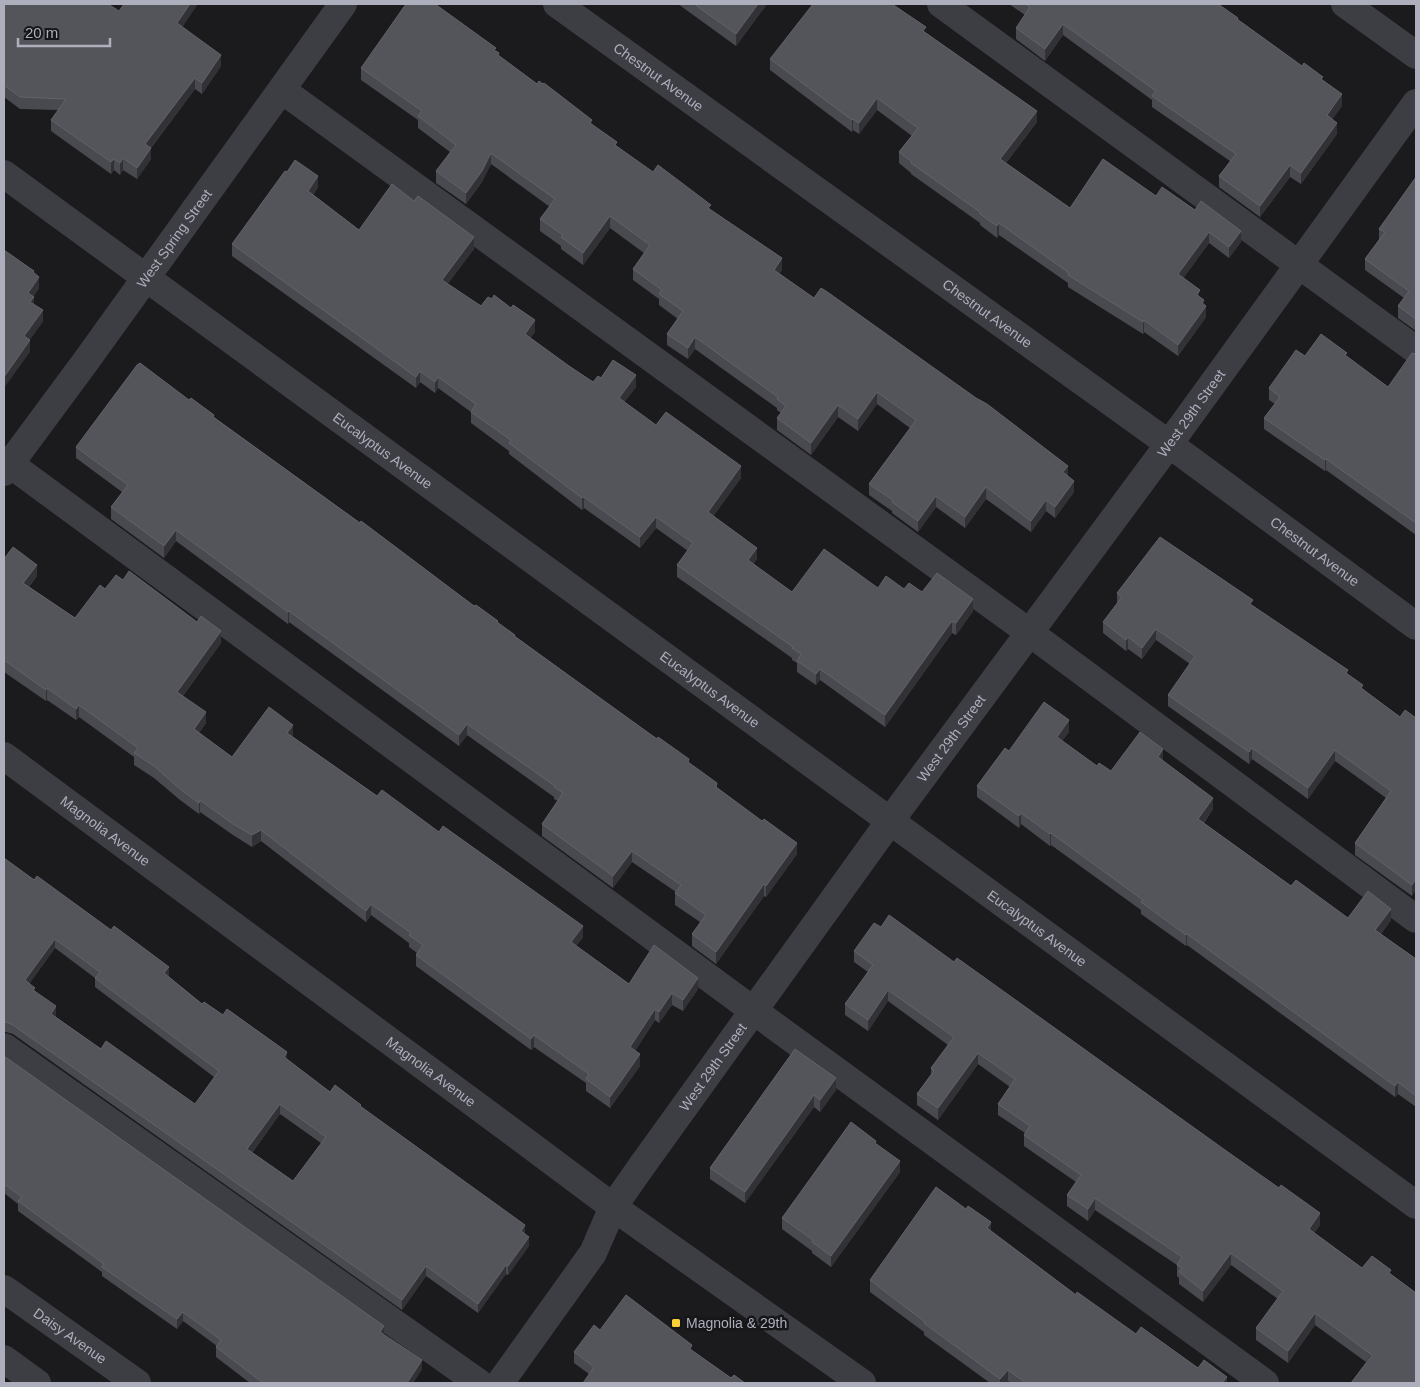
<svg xmlns="http://www.w3.org/2000/svg" width="1420" height="1387" font-family="Arial,sans-serif">
<style>
.lines{fill:none;stroke-linecap:round;stroke-linejoin:round}
.minor{stroke:#3d3d44;stroke-width:28}
.wall{fill:#494a4f;fill-rule:evenodd}
.shaded-wall{fill:#323236}
.building{fill:#54555b;stroke:#62636a;fill-rule:evenodd}
.poi-dot{fill:#f9d036;stroke:#161518;stroke-width:2}
.labels{text-anchor:middle;stroke-width:5;stroke-linejoin:round;paint-order:stroke}
.street-label{font-size:14px;fill:#adafbd;stroke:#161518}
.poi-label{font-size:14px;fill:#adafbd;stroke:#161518;text-anchor:start}
</style>
<rect width="100%" height="100%" fill="#1b1a1d"/>
<g class="lines">
<g class="minor">
<path id="s1" d="M557,4L1169,444L1416,626"/>
<polyline points="941,4 1416,350"/>
<polyline points="1345,4 1416,55"/>
<polyline points="282,90 1030,633 1416,919"/>
<path id="s2" d="M4,174L1416,1205"/>
<polyline points="10,464 754,1011 1265,1383"/>
<path id="s3" d="M4,472L86,361L343,4"/>
<path id="s4" d="M4,756L522,1139L613,1207L862,1383"/>
<polyline points="4,1047 479,1383"/>
<path id="s5" d="M4,1289L137,1383"/>
<polyline points="4,1359 37,1383"/>
<path id="s6" d="M500,1383L593,1253L613,1207L641,1167L890,821L1169,444L1416,103"/>
</g>
</g>
<g class="wall">
<polygon points="4,4 119,11 182,27 221,66 202,94 195,89 151,148 151,159 137,179 123,170 120,175 114,170 111,174 51,131 51,120 58,110 20,109 4,97"/>
<polygon points="678,4 767,4 736,46"/>
<polygon points="1009,4 1218,4 1238,20 1302,66 1323,81 1342,106 1332,119 1337,134 1301,184 1290,177 1260,217 1219,187 1219,176 1230,161 1152,107 1152,100 1063,35 1045,61 1016,39 1016,28 1025,15"/>
<polygon points="926,33 1037,122 1006,163 1070,208 1156,196 1195,210 1241,242 1229,258 1209,243 1183,278 1200,297 1204,304 1206,317 1178,356 1144,332 1143,334 1068,287 1068,283 999,235 997,238 980,225 980,223 911,174 911,173 899,163 899,152 912,136 877,110 859,134 853,130 852,132 770,70 770,59"/>
<polygon points="496,51 499,56 592,124 617,147 653,172 711,210 782,270 779,274 1068,476 1074,492 1055,518 1046,511 1031,532 986,499 965,528 936,507 918,532 892,513 892,511 869,495 869,484 910,428 877,404 858,431 838,417 811,455 777,430 777,418 781,413 777,410 777,408 695,349 688,359 667,345 667,334 678,319 659,305 659,299 633,280 633,269 644,253 610,228 583,265 561,249 561,246 540,231 540,219 550,207 491,164 482,182 466,204 436,183 436,171 450,152 418,128 418,120 361,80 361,68"/>
<polygon points="287,172 318,187 313,195 359,230 474,249 447,284 481,306 535,332 530,338 569,366 593,382 601,378 636,387 624,402 656,425 741,478 713,516 757,559 753,564 792,592 878,588 904,589 922,592 973,611 956,635 952,633 885,727 820,680 816,685 797,672 797,663 792,660 792,658 677,577 677,565 688,551 656,528 640,548 584,508 582,510 509,454 509,451 471,423 471,412 438,388 435,393 420,382 416,388 232,256 232,244"/>
<polygon points="1416,177 1416,331 1398,318 1398,306 1404,298 1365,270 1365,259 1379,240 1379,229"/>
<polygon points="1416,354 1416,535 1326,470 1325,471 1264,429 1264,418 1275,404 1269,400 1269,388 1347,357 1388,387"/>
<polygon points="189,400 214,417 498,623 515,636 689,763 717,788 797,854 766,897 764,896 716,964 692,946 692,934 700,922 675,905 675,893 676,892 632,862 613,888 542,836 542,824 558,801 554,799 554,797 467,735 459,746 289,622 288,624 176,541 164,558 111,519 111,507 122,492 76,458 76,447"/>
<polygon points="4,559 37,576 29,587 75,618 105,589 123,580 221,643 183,696 206,723 199,733 232,757 293,737 377,796 583,937 576,946 629,984 698,989 683,1011 672,1005 659,1023 655,1020 635,1051 640,1066 610,1108 586,1091 586,1083 534,1047 531,1050 416,966 416,955 417,953 409,947 409,943 371,915 366,922 261,841 252,847 233,835 200,812 199,814 180,800 154,778 134,765 134,757 79,717 76,720 47,700 46,701 4,672"/>
<polygon points="1117,593 1253,606 1348,675 1363,689 1400,717 1416,718 1412,896 1355,855 1355,843 1386,798 1335,761 1308,799 1252,759 1249,764 1168,706 1168,695 1190,664 1156,640 1142,659 1128,649 1126,651 1103,633 1103,622 1117,604"/>
<polygon points="1069,732 1062,741 1097,766 1111,771 1163,761 1213,809 1204,823 1291,886 1348,918 1391,920 1381,934 1416,959 1416,1107 1398,1094 1395,1097 1187,945 1186,946 1141,914 1141,910 1051,845 1050,846 1021,824 1019,828 977,797 977,786 1009,751"/>
<path d="M4,858L169,976V977L202,1004L287,1059L330,1092L361,1107L525,1234L529,1246L508,1275L506,1274L478,1313L426,1276L402,1310L13,1034L6,1032H4ZM55,948L95,978V987L214,1077L195,1104L101,1049L56,1017V1016L29,984ZM280,1114L321,1143L293,1181L252,1153Z"/>
<polygon points="881,927 954,962 1320,1225 1314,1233 1362,1268 1391,1274 1416,1293 1366,1362 1315,1325 1288,1363 1256,1340 1256,1328 1278,1299 1231,1265 1203,1302 1179,1284 1179,1278 1177,1276 1177,1265 1095,1210 1088,1221 1067,1206 1067,1195 1076,1182 1024,1146 1024,1135 1025,1133 998,1115 998,1104 1010,1087 978,1064 938,1120 917,1105 917,1094 931,1074 931,1068 948,1045 888,1001 868,1031 845,1015 845,1004 868,972 854,962 854,951"/>
<polygon points="795,1049 836,1090 820,1112 814,1107 745,1203 710,1179 710,1168"/>
<polygon points="4,1056 384,1335 422,1369 413,1383 250,1383 216,1357 216,1347 217,1346 183,1321 177,1329 102,1276 102,1272 18,1211 18,1204 4,1193"/>
<polygon points="876,1144 900,1172 831,1267 812,1253 812,1251 782,1229 782,1218"/>
<polygon points="991,1231 1076,1295 1136,1334 1227,1383 1010,1383 1008,1381 1006,1383 990,1383 924,1335 924,1332 870,1292 870,1280"/>
<polygon points="600,1330 692,1351 731,1378 745,1383 589,1374 574,1363 574,1352"/>
</g>
<g class="shaded-wall">
<polygon points="190,4 198,4 177,35 177,23"/>
<polygon points="758,4 767,4 736,46 736,34"/>
<polygon points="1063,24 1063,35 1045,61 1045,49"/>
<polygon points="221,55 221,66 202,94 202,83"/>
<polygon points="195,78 195,89 145,155 145,144"/>
<polygon points="1342,94 1342,106 1327,127 1327,115"/>
<polygon points="877,98 877,110 859,134 859,123"/>
<polygon points="1037,111 1037,122 1000,171 1000,159"/>
<polygon points="853,119 853,130 852,132 852,120"/>
<polygon points="1337,123 1337,134 1301,184 1301,173"/>
<polygon points="151,148 151,159 137,179 137,168"/>
<polygon points="491,153 491,164 482,182 466,204 466,193"/>
<polygon points="123,158 123,170 120,175 120,163"/>
<polygon points="114,159 114,170 111,174 111,162"/>
<polygon points="1290,165 1290,177 1260,217 1260,206"/>
<polygon points="318,176 318,187 308,203 308,191"/>
<polygon points="610,216 610,228 583,265 583,253"/>
<polygon points="999,223 999,235 997,238 997,226"/>
<polygon points="1241,231 1241,242 1229,258 1229,247"/>
<polygon points="1209,232 1209,243 1178,286 1178,274"/>
<polygon points="474,237 474,249 442,292 442,280"/>
<polygon points="782,258 782,270 774,282 774,270"/>
<polygon points="39,277 39,289 28,304 28,293"/>
<polygon points="34,297 34,308 30,302"/>
<polygon points="1204,300 1204,308 1206,306 1206,317 1178,356 1178,345"/>
<polygon points="43,310 43,322 24,348 24,336"/>
<polygon points="535,320 535,332 525,346 525,334"/>
<polygon points="1144,320 1144,332 1143,334 1143,322"/>
<polygon points="695,337 695,349 688,359 688,348"/>
<polygon points="30,340 30,352 4,388 4,377"/>
<polygon points="420,371 420,382 416,388 416,377"/>
<polygon points="636,375 636,387 619,410 619,398"/>
<polygon points="438,377 438,388 435,393 435,382"/>
<polygon points="877,392 877,404 858,431 858,419"/>
<polygon points="838,405 838,417 811,455 811,443"/>
<polygon points="1326,459 1326,470 1325,471 1325,460"/>
<polygon points="741,466 741,478 708,524 708,512"/>
<polygon points="1068,466 1068,478 1063,472"/>
<polygon points="1074,481 1074,492 1055,518 1055,507"/>
<polygon points="986,487 986,499 965,528 965,517"/>
<polygon points="936,496 936,507 918,532 918,521"/>
<polygon points="584,497 584,508 582,510 582,498"/>
<polygon points="1046,500 1046,511 1031,532 1031,521"/>
<polygon points="656,517 656,528 640,548 640,537"/>
<polygon points="176,530 176,541 164,558 164,546"/>
<polygon points="757,548 757,559 748,572 748,560"/>
<polygon points="37,565 37,576 23,595 23,583"/>
<polygon points="973,599 973,611 956,635 956,623"/>
<polygon points="289,611 289,622 288,624 288,612"/>
<polygon points="952,621 952,633 885,727 885,715"/>
<polygon points="1156,629 1156,640 1142,659 1142,648"/>
<polygon points="221,631 221,643 177,704 177,692"/>
<polygon points="1128,637 1128,649 1126,651 1126,640"/>
<polygon points="820,669 820,680 816,685 816,674"/>
<polygon points="47,688 47,700 46,701 46,690"/>
<polygon points="79,705 79,717 76,720 76,709"/>
<polygon points="206,712 206,723 194,741 194,729"/>
<polygon points="1069,720 1069,732 1057,748 1057,737"/>
<polygon points="467,724 467,735 459,746 459,735"/>
<polygon points="293,725 293,737 287,745 287,733"/>
<polygon points="1252,748 1252,759 1249,764 1249,752"/>
<polygon points="1163,749 1163,761 1158,769 1158,757"/>
<polygon points="1335,750 1335,761 1308,799 1308,788"/>
<polygon points="1213,798 1213,809 1198,830 1198,819"/>
<polygon points="200,800 200,812 199,814 199,803"/>
<polygon points="1021,813 1021,824 1019,828 1019,816"/>
<polygon points="261,830 261,841 252,847 252,835"/>
<polygon points="1051,833 1051,845 1050,846 1050,834"/>
<polygon points="797,843 797,854 766,897 766,886"/>
<polygon points="632,851 632,862 613,888 613,876"/>
<polygon points="1416,879 1416,890 1412,896 1412,885"/>
<polygon points="764,884 764,896 716,964 716,952"/>
<polygon points="371,904 371,915 366,922 366,911"/>
<polygon points="1391,909 1391,920 1375,941 1375,930"/>
<polygon points="583,926 583,937 571,953 571,942"/>
<polygon points="1187,934 1187,945 1186,946 1186,935"/>
<polygon points="55,939 55,948 25,990 25,980"/>
<polygon points="169,967 169,976 164,983 164,973"/>
<polygon points="698,978 698,989 683,1011 683,1000"/>
<polygon points="888,990 888,1001 868,1031 868,1020"/>
<polygon points="672,993 672,1005 659,1023 659,1012"/>
<polygon points="56,1006 56,1016 51,1023 51,1014"/>
<polygon points="655,1009 655,1020 630,1059 630,1047"/>
<polygon points="534,1035 534,1047 531,1050 531,1039"/>
<polygon points="287,1052 287,1062 284,1057"/>
<polygon points="978,1053 978,1064 938,1120 938,1108"/>
<polygon points="640,1054 640,1066 610,1108 610,1097"/>
<polygon points="836,1078 836,1090 820,1112 820,1100"/>
<polygon points="1398,1082 1398,1094 1395,1097 1395,1086"/>
<polygon points="814,1095 814,1107 745,1203 745,1192"/>
<polygon points="280,1104 280,1114 247,1159 247,1149"/>
<polygon points="900,1161 900,1172 831,1267 831,1256"/>
<polygon points="1095,1198 1095,1210 1088,1221 1088,1209"/>
<polygon points="1320,1213 1320,1225 1309,1241 1309,1229"/>
<polygon points="991,1222 991,1234 987,1228"/>
<polygon points="525,1225 525,1234 521,1231"/>
<polygon points="529,1237 529,1246 508,1275 508,1266"/>
<polygon points="1231,1253 1231,1265 1203,1302 1203,1291"/>
<polygon points="506,1265 506,1274 478,1313 478,1304"/>
<polygon points="426,1266 426,1276 402,1310 402,1300"/>
<polygon points="183,1312 183,1321 177,1329 177,1319"/>
<polygon points="1315,1313 1315,1325 1288,1363 1288,1351"/>
<polygon points="384,1326 384,1335 380,1332"/>
<polygon points="422,1360 422,1369 413,1383 407,1383"/>
<polygon points="1008,1370 1008,1381 1006,1383 1000,1383 1000,1379"/>
<polygon points="1227,1377 1227,1383 1222,1383"/>
</g>
<g class="building">
<polygon points="4,4 108,4 119,11 124,4 190,4 177,23 221,55 202,83 195,78 145,144 151,148 137,168 123,158 120,163 114,159 111,162 51,120 66,99 20,97 4,85"/>
<polygon points="406,4 435,4 496,48 494,50 499,53 498,55 537,84 539,81 543,84 544,83 592,120 590,123 617,142 615,145 653,172 658,165 711,205 708,208 782,258 774,270 814,298 821,288 826,291 976,398 987,404 1068,466 1063,472 1074,481 1055,507 1046,500 1031,521 986,487 965,517 936,496 918,521 892,502 893,500 869,484 916,420 877,392 858,419 838,405 811,443 777,418 786,406 777,399 778,397 695,337 688,348 667,334 683,311 659,294 662,290 633,269 650,245 610,216 583,253 561,237 563,235 540,219 555,199 491,153 482,171 466,193 436,171 456,145 418,116 422,111 361,68"/>
<polygon points="694,4 758,4 736,34"/>
<polygon points="813,4 892,4 926,27 923,31 1037,111 1000,159 1070,208 1103,159 1156,196 1162,187 1195,210 1201,201 1241,231 1229,247 1209,232 1178,274 1200,290 1197,295 1204,300 1202,303 1206,306 1178,345 1144,320 1143,322 1068,275 1069,273 999,223 997,226 980,214 980,212 911,163 912,162 899,152 918,128 877,98 859,123 853,119 852,120 770,59"/>
<polygon points="1025,4 1218,4 1238,18 1237,19 1302,66 1304,63 1323,77 1321,79 1342,94 1327,115 1337,123 1301,173 1290,165 1260,206 1219,176 1236,154 1152,96 1156,91 1063,24 1045,49 1016,28 1030,7"/>
<polygon points="295,160 318,176 308,191 359,230 392,184 414,201 418,196 474,237 442,280 481,306 488,297 492,299 494,295 511,308 513,305 535,320 525,334 569,366 593,382 598,376 601,378 613,360 636,375 619,398 656,425 666,412 741,466 708,512 757,548 748,560 792,592 824,549 878,588 886,576 904,589 909,583 922,592 937,573 973,599 956,623 952,621 885,715 820,669 816,674 797,661 801,654 792,648 793,647 677,565 693,543 656,517 640,537 584,497 582,498 509,443 511,440 471,412 476,404 438,377 435,382 420,371 416,377 232,244 285,171 287,172"/>
<polygon points="1416,177 1416,319 1398,306 1409,291 1365,259 1385,232 1379,229"/>
<polygon points="4,250 34,271 33,272 39,277 28,293 34,297 30,302 43,310 24,336 30,340 4,377"/>
<polygon points="1321,334 1347,353 1345,355 1388,387 1412,353 1416,354 1416,523 1326,459 1325,460 1264,418 1280,397 1269,388 1296,350 1305,356"/>
<polygon points="140,363 189,400 191,398 214,415 213,417 360,523 361,521 385,539 474,606 476,605 498,621 497,622 515,635 514,636 657,739 658,737 689,759 688,762 717,783 716,787 762,821 764,819 797,843 766,886 764,884 716,952 692,934 706,915 675,893 681,885 632,851 613,876 542,824 563,793 554,787 555,786 467,724 459,735 289,611 288,612 176,530 164,546 111,507 128,485 76,447 137,365"/>
<polygon points="1160,537 1253,600 1250,604 1348,670 1346,673 1363,685 1361,688 1400,717 1405,710 1416,718 1416,879 1412,885 1355,843 1391,791 1335,750 1308,788 1252,748 1249,752 1168,695 1195,656 1156,629 1142,648 1128,637 1126,640 1103,622 1122,597 1117,593"/>
<polygon points="13,547 37,565 23,583 75,618 100,585 105,589 116,575 123,580 129,571 197,622 201,616 221,631 177,692 206,712 194,729 232,757 269,707 293,725 287,733 377,796 382,790 439,832 443,826 583,926 571,942 629,984 654,945 698,978 683,1000 672,993 659,1012 655,1009 630,1047 640,1054 610,1097 586,1079 589,1074 534,1035 531,1039 416,955 423,945 409,935 411,933 371,904 366,911 261,830 252,835 233,824 200,800 199,803 180,789 154,766 134,753 138,748 79,705 76,709 47,688 46,690 4,660 4,559"/>
<polygon points="1044,702 1069,720 1057,737 1097,766 1099,763 1111,771 1140,732 1163,749 1158,757 1213,798 1198,819 1291,886 1296,880 1348,918 1368,891 1391,909 1375,930 1416,959 1416,1096 1398,1082 1395,1086 1187,934 1186,935 1141,902 1143,900 1051,833 1050,834 1021,813 1019,816 977,786 1005,748 1009,751"/>
<path d="M4,858L34,880L37,876L111,930L114,926L169,967L164,973L202,1004L204,1002L223,1015L227,1009L287,1052L284,1057L330,1092L335,1085L361,1105L360,1106L525,1225L521,1231L529,1237L508,1266L506,1265L478,1304L426,1266L402,1300L13,1025L6,1022H4ZM55,939L100,972L95,978L219,1071L195,1104L106,1041L101,1049L51,1014L56,1006L33,990L35,988L25,980ZM280,1104L326,1137L293,1181L247,1149Z"/>
<polygon points="889,915 954,962 957,958 1225,1150 1279,1188 1281,1185 1320,1213 1309,1229 1362,1268 1372,1256 1391,1270 1389,1273 1416,1293 1416,1383 1351,1383 1372,1355 1315,1313 1288,1351 1256,1328 1283,1291 1231,1253 1203,1291 1179,1272 1182,1268 1177,1265 1182,1257 1095,1198 1088,1209 1067,1195 1081,1175 1024,1135 1030,1126 998,1104 1015,1079 978,1053 938,1108 917,1094 934,1071 931,1068 954,1037 888,990 868,1020 845,1004 873,965 854,951 874,923 881,927"/>
<polygon points="795,1049 836,1078 820,1100 814,1095 745,1192 710,1168"/>
<polygon points="4,1056 384,1326 380,1332 422,1360 407,1383 263,1383 216,1347 221,1340 183,1312 177,1319 102,1267 104,1264 18,1201 22,1197 4,1184"/>
<polygon points="851,1122 876,1141 875,1143 900,1161 831,1256 812,1242 813,1240 782,1218"/>
<polygon points="936,1187 966,1209 968,1206 991,1222 987,1228 1076,1295 1077,1292 1136,1334 1141,1327 1198,1368 1204,1360 1227,1377 1222,1383 1026,1383 1008,1370 1000,1379 924,1323 925,1322 870,1280"/>
<polygon points="626,1295 692,1345 690,1349 731,1378 734,1375 745,1383 583,1383 594,1367 574,1352 594,1325 600,1330"/>
</g>
<rect class="poi-dot" x="671" y="1318" width="10" height="10" rx="2.5"/>
<g class="labels">
<g class="street-label">
<text dy="5" stroke="none"><textPath href="#s1" startOffset="125">Chestnut Avenue</textPath></text>
<text dy="5" stroke="none"><textPath href="#s3" startOffset="289">West Spring Street</textPath></text>
<text dy="5" stroke="none"><textPath href="#s1" startOffset="530">Chestnut Avenue</textPath></text>
<text dy="5" stroke="none"><textPath href="#s6" startOffset="1192">West 29th Street</textPath></text>
<text dy="5" stroke="none"><textPath href="#s2" startOffset="469">Eucalyptus Avenue</textPath></text>
<text dy="5" stroke="none"><textPath href="#s1" startOffset="935">Chestnut Avenue</textPath></text>
<text dy="5" stroke="none"><textPath href="#s2" startOffset="874">Eucalyptus Avenue</textPath></text>
<text dy="5" stroke="none"><textPath href="#s6" startOffset="788">West 29th Street</textPath></text>
<text dy="5" stroke="none"><textPath href="#s4" startOffset="126">Magnolia Avenue</textPath></text>
<text dy="5" stroke="none"><textPath href="#s2" startOffset="1279">Eucalyptus Avenue</textPath></text>
<text dy="5" stroke="none"><textPath href="#s6" startOffset="382">West 29th Street</textPath></text>
<text dy="5" stroke="none"><textPath href="#s4" startOffset="531">Magnolia Avenue</textPath></text>
<text dy="5" stroke="none"><textPath href="#s5" startOffset="81">Daisy Avenue</textPath></text>
</g>
<g class="poi-label">
<text x="686" y="1328">Magnolia &amp; 29th</text>
</g>
</g>
<rect width="1420" height="1387" fill="none" stroke="#adafbd" stroke-width="10"/>
<path d="M18 38v8h92v-8" fill="none" stroke="#adafbd" stroke-width="2.5"/>
<text x="25" y="38" font-size="15" fill="#adafbd" stroke="#161518" stroke-width="4" paint-order="stroke">20 m</text>
</svg>
